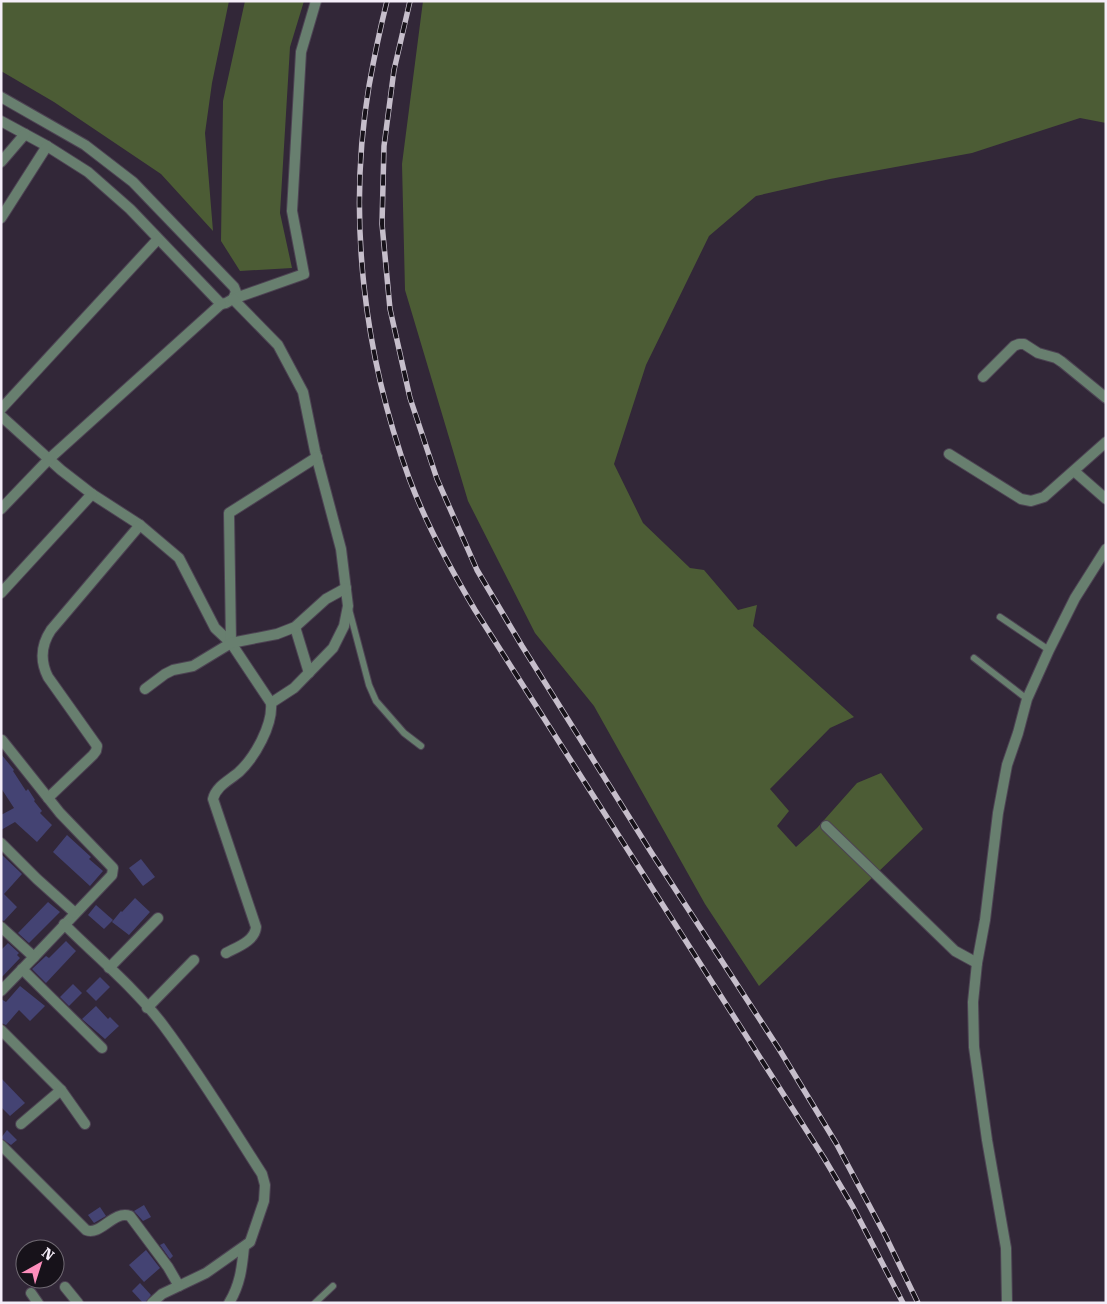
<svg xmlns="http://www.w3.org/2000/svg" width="1107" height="1304" font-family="'Roboto Serif',serif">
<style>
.green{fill:#4c5c35}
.building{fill:#444373}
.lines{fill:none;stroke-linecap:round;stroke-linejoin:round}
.service-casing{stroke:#4d4353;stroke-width:8}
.minor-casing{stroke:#4d4353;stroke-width:12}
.service{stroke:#687f6f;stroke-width:6}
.minor{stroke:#687f6f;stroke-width:10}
.rail-casing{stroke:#c6becb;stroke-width:5.5}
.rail{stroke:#17121a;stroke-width:4;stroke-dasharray:11;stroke-linecap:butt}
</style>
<rect width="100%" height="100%" fill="#322738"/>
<g class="green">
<polygon points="1,1 229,1 212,83 205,133 213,231 161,174 54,102 1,71"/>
<polygon points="245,1 304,1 290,47 280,213 292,268 240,271 221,241 223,101"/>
<polygon points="423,1 1106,1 1106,123 1080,118 972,153 830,179 756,196 709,236 646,365 614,464 643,523 690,568 704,570 738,610 757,605 753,626 854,717 830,728 770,789 789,811 777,826 796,847 817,828 857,783 881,773 923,829 759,986 705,904 594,706 535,633 468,501 405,290 402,164"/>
</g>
<g class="building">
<polygon points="1,754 14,770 13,771 26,791 28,789 35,800 34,801 42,811 40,813 52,825 37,842 15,822 1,830 1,815 14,808 1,788"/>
<polygon points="67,835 91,857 89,859 103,871 90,886 53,852"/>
<polygon points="1,854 22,874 4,894 17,907 4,921 1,920"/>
<polygon points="141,859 155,877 143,886 129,868"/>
<polygon points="135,898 150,912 129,935 112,922 121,911 122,912"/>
<polygon points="48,902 60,912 29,943 18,933"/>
<polygon points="96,905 113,920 104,929 88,915"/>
<polygon points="66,941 76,951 46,983 32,969 46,956 49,958"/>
<polygon points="8,943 19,953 17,955 20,958 1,978 1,950"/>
<polygon points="100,977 110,987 96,1001 86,991"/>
<polygon points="73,984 82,993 69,1006 60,997"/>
<polygon points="20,986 45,1006 30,1021 19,1010 6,1025 1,1023 1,999 6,1002"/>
<polygon points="96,1006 108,1019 110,1017 119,1026 105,1039 82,1019"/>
<polygon points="1,1078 25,1103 10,1116 1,1107"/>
<polygon points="7,1130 17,1140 11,1145 1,1138"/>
<polygon points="144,1205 151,1217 143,1221 134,1211"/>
<polygon points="100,1207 106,1216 94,1223 88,1215"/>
<polygon points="164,1243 173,1256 170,1259 160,1245"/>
<polygon points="146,1250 160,1268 144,1282 129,1265"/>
<polygon points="140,1283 151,1295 145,1303 143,1303 132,1291"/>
</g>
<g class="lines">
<defs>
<g id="service">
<polyline points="349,609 369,685 376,701 404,733 421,746"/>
<polyline points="1000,617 1049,650"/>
<polyline points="974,658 1027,699"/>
<polyline points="315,1303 333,1286"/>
</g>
<g id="minor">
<polyline points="1,97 85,145 133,182 234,287 236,292 233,299"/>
<polyline points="1,121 47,146 88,172 130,209 221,304 226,303 233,299 304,274 292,211 301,52 316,1"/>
<polyline points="1,162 25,134"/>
<polyline points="1,218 47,146"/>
<polyline points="233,299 278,345 303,392 315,451 341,549 348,606 344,626 333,648 294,688 271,703"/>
<polyline points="983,377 1014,346 1019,344 1024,344 1038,353 1056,358 1062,362 1106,398"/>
<polyline points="1,409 158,239"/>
<path d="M1,416L61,470L92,494L140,525L179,558L215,628L231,643L271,703C273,725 255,757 239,772C230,780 216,786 213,799L256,927C255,941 237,947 226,953"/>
<polyline points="949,454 1021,499 1031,501 1044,497 1106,442"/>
<polyline points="1074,471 1106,499"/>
<polyline points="1,509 49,459 221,304"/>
<polyline points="1,593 92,494"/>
<polyline points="295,627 309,673"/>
<polyline points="231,643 229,513 317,457"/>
<polyline points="145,689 165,674 173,670 193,666 231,643 277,634 295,627 326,599 346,588"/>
<polyline points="2,740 60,813 113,868 112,875 34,957"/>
<path d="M48,798L93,755L96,751L97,746L48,677C40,661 41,645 51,630L140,525"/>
<polyline points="826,826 955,951 977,963"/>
<polyline points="1,843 37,879 75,913"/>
<path d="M64,924C97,957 135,988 163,1025C199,1073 230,1124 262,1174L265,1185L264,1201L250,1242L206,1273L162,1294L152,1303"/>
<polyline points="1,927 34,957 1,991"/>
<polyline points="109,968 158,918"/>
<polyline points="22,969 102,1048"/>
<polyline points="147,1008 194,960"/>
<polyline points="1,1030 61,1090 85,1124"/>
<polyline points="21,1124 61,1090"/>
<path d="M1,1145L86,1230C101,1236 113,1210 130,1216L168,1267L179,1286"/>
<polyline points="65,1287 78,1303"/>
<polyline points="31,1293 38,1303"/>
<path d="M229,1303C240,1285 242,1268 244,1247"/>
<polyline points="1007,1303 1006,1248 987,1140 974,1047 973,1002 977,963 985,920 998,813 1007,765 1018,733 1027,699 1049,650 1075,598 1106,549"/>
</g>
</defs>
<use href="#service" class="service-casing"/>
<use href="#minor" class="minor-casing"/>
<use href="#service" class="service"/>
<use href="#minor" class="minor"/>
<defs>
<g id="rail">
<path d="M387,1C380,29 374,58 369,86C347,217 364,355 409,478C426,524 450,568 475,610L824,1158L853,1207L903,1303"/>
<polyline points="410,1 394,70 384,146 382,224 390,309 410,398 437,479 477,570 522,646 651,852 779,1049 836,1143 885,1235 918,1303"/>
</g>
</defs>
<use href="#rail" class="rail-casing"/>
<use href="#rail" class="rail"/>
</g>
<rect width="1107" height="1304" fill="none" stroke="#f5eef9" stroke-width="5"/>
<g transform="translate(40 1264) rotate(39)"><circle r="24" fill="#17121a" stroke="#706a73"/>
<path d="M0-4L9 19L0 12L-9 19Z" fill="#fe8ebc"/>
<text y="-8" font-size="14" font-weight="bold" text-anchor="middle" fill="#f5eef9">N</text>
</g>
</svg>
